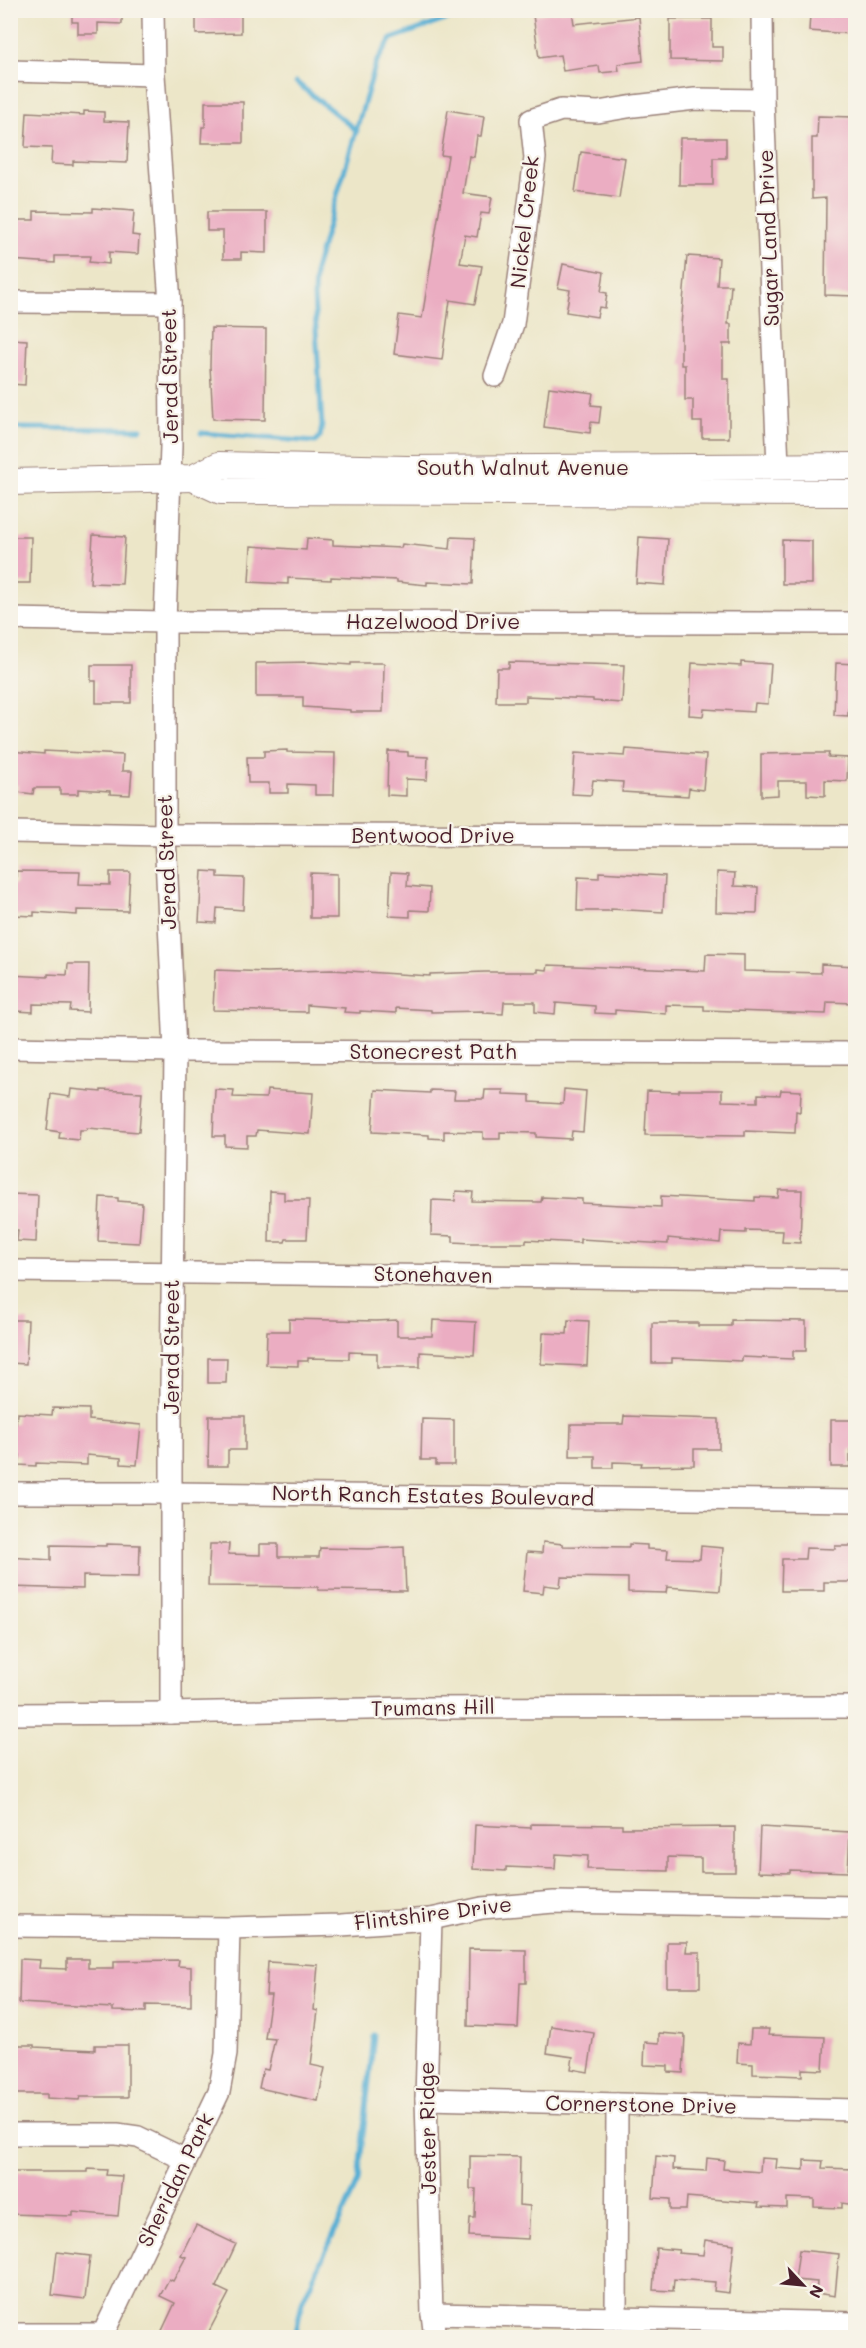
<svg xmlns="http://www.w3.org/2000/svg" width="866" height="2348" font-family="Mali,sans-serif">
<style>
.lines{fill:none;stroke-linecap:round;stroke-linejoin:round}
.stream{stroke:#57afd4;stroke-width:5}
.building{fill:#ebadc2}
.minor-casing{stroke:#9b827a;stroke-width:24}
.tertiary-casing{stroke:#9b827a;stroke-width:28}
.minor{stroke:#fff;stroke-width:21}
.tertiary{stroke:#fff;stroke-width:26}
.labels{text-anchor:middle;stroke-width:4.5;stroke-linejoin:round;paint-order:stroke}
.street-label{font-size:21px;fill:#4a1f2b;stroke:#f7f3e8}
</style>
<rect width="100%" height="100%" fill="#f7f3e8"/>
<filter id="ink" filterUnits="userSpaceOnUse"><feTurbulence type="fractalNoise" baseFrequency=".0167" numOctaves="2"/><feDisplacementMap in="SourceGraphic" scale="12" xChannelSelector="R" yChannelSelector="G"/><feConvolveMatrix kernelMatrix="1 2 1 2 8 2 1 2 1" color-interpolation-filters="sRGB"/></filter>
<filter id="wash" filterUnits="userSpaceOnUse"><feTurbulence type="fractalNoise" baseFrequency=".008" numOctaves="4" result="noise"/><feDisplacementMap in="SourceGraphic" scale="24" xChannelSelector="R" yChannelSelector="G"/><feGaussianBlur stdDeviation="1.35" result="paint"/><feColorMatrix in="noise" values="0 0 0 0 0 0 0 0 0 0 0 0 0 0 0 0 0 1.4 0 .05"/><feComposite in="paint" operator="in"/></filter>
<g filter="url(#wash)">
<rect width="100%" height="100%" fill="#ece6c8"/>
<g class="lines">
<g class="stream">
<polyline points="296,82 357,131"/>
<polyline points="10,428 141,429"/>
<polyline points="201,433 315,442 320,437 322,425 314,297 315,270 376,63 391,39 474,10"/>
<polyline points="295,2338 302,2302 358,2182 374,2035"/>
</g>
</g>
<g id="blocks">
<g class="building">
<polygon points="72,10 122,10 122,24 98,23 98,34 78,34 78,22 72,22"/>
<polygon points="209,10 241,10 241,33 196,34 196,17 209,16"/>
<polygon points="572,10 574,24 639,17 643,61 618,64 619,71 600,73 599,66 563,71 560,55 539,58 533,15"/>
<polygon points="815,10 853,10 851,34 809,31 810,14 815,14"/>
<polygon points="670,19 712,19 712,47 723,47 723,61 670,60"/>
<polygon points="205,102 243,102 243,143 201,143 202,127 205,127"/>
<polygon points="448,110 484,116 481,136 477,136 474,157 469,156 463,193 492,197 489,214 481,213 477,237 465,235 460,263 482,266 475,304 450,300 442,360 394,354 399,315 422,318 448,156 441,155"/>
<polygon points="84,111 104,112 104,121 129,122 127,163 73,161 73,165 51,164 52,148 25,147 27,112 84,115"/>
<polygon points="818,116 854,117 853,178 855,178 855,296 825,295 826,198 812,199 812,138 817,138"/>
<polygon points="680,138 726,138 726,158 713,158 713,185 679,185"/>
<polygon points="581,152 625,158 619,198 575,192"/>
<polygon points="93,208 134,211 132,235 139,236 138,254 109,252 109,264 89,262 90,256 55,256 55,263 10,260 10,220 34,220 34,211 93,212"/>
<polygon points="207,212 267,212 267,253 241,252 241,259 223,259 223,231 207,231"/>
<polygon points="687,256 719,258 717,285 731,285 728,324 731,324 731,344 723,344 723,379 729,379 729,438 702,438 702,422 693,422 693,400 685,400 685,365 681,365 681,325"/>
<polygon points="563,264 604,272 601,292 607,293 605,308 599,307 597,317 566,312 570,290 558,288"/>
<polygon points="211,328 266,329 265,420 213,419 210,366"/>
<polygon points="10,339 27,340 25,385 10,384"/>
<polygon points="549,387 593,393 591,405 601,406 599,423 591,422 590,433 544,427"/>
<polygon points="93,535 125,537 122,584 90,583"/>
<polygon points="10,537 31,537 30,583 10,583"/>
<polygon points="451,537 475,538 473,584 427,582 427,585 397,582 397,580 331,577 331,580 288,578 288,584 249,582 251,546 306,550 307,538 333,540 333,545 401,548 402,544 450,549"/>
<polygon points="639,537 668,539 665,585 636,583"/>
<polygon points="782,540 812,541 812,584 782,584"/>
<polygon points="311,662 351,665 351,663 384,663 383,712 350,712 350,710 303,707 303,697 256,697 256,663"/>
<polygon points="509,662 624,665 622,703 593,701 593,699 526,696 526,702 496,702 497,668 509,668"/>
<polygon points="741,662 771,664 768,704 755,703 754,712 704,709 703,716 689,715 692,663 741,666"/>
<polygon points="836,663 855,664 855,710 848,709 848,716 834,715"/>
<polygon points="91,665 131,665 131,703 96,703 96,681 91,681"/>
<polygon points="626,749 706,755 703,790 689,788 688,796 622,792 623,782 593,780 591,795 572,794 575,753 625,756"/>
<polygon points="287,750 287,752 335,753 334,795 315,795 315,785 288,784 288,793 269,793 269,783 248,783 247,757 264,757 264,751"/>
<polygon points="10,751 44,754 44,751 123,755 122,771 132,771 130,795 110,794 110,791 78,789 78,794 60,794 60,788 34,788 33,794 17,792 18,785 10,785"/>
<polygon points="388,751 408,752 408,756 428,757 427,780 406,779 406,796 387,795"/>
<polygon points="808,753 829,753 828,757 848,758 847,781 825,780 825,796 807,795 807,781 778,781 778,795 761,796 761,754"/>
<polygon points="16,871 80,872 79,884 110,885 110,872 130,872 128,911 77,910 77,915 34,912 34,916 12,915 10,885 16,885"/>
<polygon points="202,871 218,872 218,877 244,878 243,910 217,908 216,923 199,922"/>
<polygon points="391,872 408,873 407,886 430,888 429,911 410,910 410,917 389,916"/>
<polygon points="599,872 665,876 663,912 611,909 611,911 577,911 578,877 599,878"/>
<polygon points="717,872 735,873 734,886 758,887 757,913 716,912"/>
<polygon points="310,873 337,874 337,918 310,918"/>
<polygon points="706,954 744,955 744,971 821,973 821,964 855,966 854,1003 827,1002 826,1014 704,1010 704,1006 666,1005 666,1014 615,1010 615,1014 595,1013 595,1006 556,1003 555,1014 535,1012 535,1002 504,1002 503,1014 484,1013 484,1011 431,1012 431,1010 396,1008 396,1013 360,1011 360,1013 344,1012 345,1008 307,1005 307,1012 213,1010 215,970 267,972 332,970 430,976 430,974 485,972 538,972 538,969 547,970 548,965 705,971"/>
<polygon points="68,964 89,964 88,1012 70,1011 71,1005 33,1004 33,1012 16,1011 16,1007 10,1007 10,975 48,977 48,974 67,975"/>
<polygon points="71,1089 101,1092 101,1090 142,1092 139,1132 87,1128 86,1130 80,1130 79,1140 59,1138 60,1132 47,1130 51,1094 70,1097"/>
<polygon points="215,1089 234,1090 233,1097 266,1098 267,1090 313,1093 310,1134 257,1130 256,1136 247,1136 247,1147 225,1146 225,1136 213,1136"/>
<polygon points="564,1089 586,1091 583,1132 572,1131 571,1139 536,1137 536,1133 500,1132 500,1139 483,1139 483,1132 444,1131 444,1139 429,1138 429,1135 372,1132 375,1090 430,1093 430,1090 455,1091 454,1099 484,1099 485,1090 503,1090 503,1094 530,1095 530,1102 563,1104"/>
<polygon points="679,1090 722,1090 722,1101 758,1102 758,1094 780,1095 781,1090 801,1091 800,1112 796,1111 795,1133 745,1131 745,1136 645,1135 647,1091 679,1092"/>
<polygon points="779,1190 802,1190 800,1243 782,1242 783,1231 746,1230 746,1233 721,1232 720,1243 668,1238 668,1244 580,1239 580,1243 526,1240 526,1243 471,1243 453,1242 453,1236 431,1235 432,1200 455,1201 456,1191 473,1192 472,1201 541,1202 542,1197 582,1199 582,1203 661,1207 661,1196 755,1201 755,1197 778,1198"/>
<polygon points="270,1191 284,1192 284,1200 309,1200 307,1239 286,1239 285,1242 269,1242"/>
<polygon points="10,1194 38,1195 36,1242 17,1241 18,1230 10,1230"/>
<polygon points="100,1197 118,1198 118,1201 142,1203 139,1243 98,1241"/>
<polygon points="289,1319 376,1321 397,1320 397,1336 432,1336 433,1320 476,1322 474,1355 420,1352 420,1367 377,1367 377,1353 349,1352 349,1359 308,1358 308,1361 298,1361 298,1366 266,1365 267,1331 289,1331"/>
<polygon points="10,1320 28,1320 26,1364 10,1363"/>
<polygon points="568,1320 589,1321 587,1366 541,1364 543,1333 567,1334"/>
<polygon points="731,1320 806,1321 806,1351 793,1351 793,1359 742,1357 742,1361 672,1358 672,1363 652,1363 652,1323 698,1323 698,1326 731,1326"/>
<polygon points="208,1358 227,1358 226,1383 208,1383"/>
<polygon points="53,1408 89,1409 89,1420 141,1425 137,1465 121,1464 121,1458 87,1455 87,1465 36,1463 36,1466 19,1465 20,1455 10,1454 10,1424 16,1424 17,1413 52,1415"/>
<polygon points="209,1416 245,1416 245,1450 228,1450 228,1466 208,1466"/>
<polygon points="624,1416 719,1419 719,1449 694,1449 694,1465 641,1466 642,1463 613,1462 613,1468 595,1468 595,1456 570,1456 571,1424 623,1424"/>
<polygon points="422,1419 454,1420 454,1465 436,1465 436,1460 421,1460"/>
<polygon points="831,1420 855,1420 855,1450 850,1450 850,1467 831,1467"/>
<polygon points="543,1542 563,1544 563,1546 629,1547 629,1544 647,1545 647,1549 668,1550 667,1558 700,1559 701,1546 723,1548 720,1591 667,1587 666,1593 628,1592 628,1578 561,1577 560,1587 544,1585 543,1593 523,1591 527,1552 542,1553"/>
<polygon points="106,1544 140,1545 139,1577 83,1576 83,1589 10,1587 10,1557 51,1560 51,1545 106,1546"/>
<polygon points="210,1544 229,1544 228,1554 260,1555 260,1544 278,1544 278,1557 319,1557 320,1548 368,1549 404,1547 406,1591 318,1590 318,1587 208,1586"/>
<polygon points="835,1546 855,1546 855,1582 824,1582 824,1591 781,1591 782,1559 805,1559 806,1548 835,1549"/>
<polygon points="531,1824 622,1825 622,1828 735,1827 735,1872 701,1872 701,1858 668,1857 668,1871 587,1869 588,1856 556,1854 555,1869 506,1867 506,1871 473,1869 475,1825 531,1828"/>
<polygon points="760,1827 850,1832 848,1872 790,1870 790,1873 758,1872"/>
<polygon points="667,1942 687,1942 686,1952 700,1952 700,1987 667,1987"/>
<polygon points="469,1949 526,1950 526,1983 520,1983 518,2028 468,2026"/>
<polygon points="20,1959 40,1960 39,1968 67,1969 67,1959 88,1959 88,1968 114,1968 114,1961 179,1960 178,1966 191,1967 191,2006 146,2005 146,2012 113,2011 113,2008 19,2003"/>
<polygon points="268,1962 318,1965 314,2010 318,2011 311,2065 325,2068 318,2101 259,2088 263,2069 268,2070 275,2039 265,2038 271,1995 266,1995"/>
<polygon points="551,2026 594,2033 588,2072 571,2069 573,2057 547,2053"/>
<polygon points="751,2029 769,2029 768,2035 825,2037 823,2070 802,2069 802,2076 753,2074 753,2064 737,2063 738,2043 750,2044"/>
<polygon points="659,2033 685,2035 683,2073 668,2072 668,2066 644,2065 645,2042 659,2043"/>
<polygon points="10,2045 34,2045 34,2047 95,2050 95,2045 128,2045 128,2097 80,2097 79,2100 47,2098 47,2094 10,2094"/>
<polygon points="470,2156 520,2157 519,2205 530,2206 528,2239 469,2236 470,2218 475,2218 476,2189 470,2189"/>
<polygon points="656,2156 674,2158 673,2169 706,2171 707,2158 724,2160 723,2169 760,2172 761,2158 777,2159 776,2168 804,2170 804,2160 823,2161 822,2168 855,2169 855,2205 842,2203 842,2208 814,2207 814,2199 787,2198 787,2208 758,2207 759,2203 687,2197 686,2210 670,2210 670,2199 653,2198"/>
<polygon points="88,2169 107,2170 106,2175 122,2176 118,2216 73,2212 73,2216 10,2214 10,2172 88,2172"/>
<polygon points="196,2225 236,2244 216,2287 229,2293 206,2337 159,2337 175,2303 160,2296 169,2279 173,2281 186,2257 181,2255"/>
<polygon points="705,2240 734,2244 729,2293 714,2291 715,2282 674,2279 673,2291 653,2290 656,2248 679,2250 678,2253 703,2255"/>
<polygon points="799,2250 839,2254 835,2296 816,2293 817,2282 795,2280"/>
<polygon points="57,2252 90,2256 85,2299 52,2295"/>
</g>
</g>
</g>
<g filter="url(#ink)">
<use href="#blocks" fill-opacity="0" stroke="#9b827a" stroke-width="1.5"/>
<g class="lines">
<defs>
<g id="minor">
<polyline points="153,10 154,75 170,303 171,446 165,622 165,835 175,1051 171,1387 171,1713"/>
<polyline points="762,10 763,100 778,466"/>
<polyline points="10,71 154,75"/>
<polyline points="10,302 170,303"/>
<polyline points="495,376 513,324 535,158 531,120 561,110 598,112 634,106 695,99 763,100"/>
<polyline points="10,619 165,622 856,623"/>
<polyline points="10,832 165,835 856,836"/>
<polyline points="10,1048 175,1051 856,1053"/>
<polyline points="10,1271 856,1280"/>
<polyline points="10,1493 171,1493 856,1501"/>
<polyline points="10,1714 171,1713 413,1708 856,1707"/>
<polyline points="431,1919 426,2099 432,2314 435,2338"/>
<polyline points="10,1926 229,1928 341,1925 431,1919 482,1908 554,1902 856,1907"/>
<polyline points="426,2099 856,2110"/>
<polyline points="10,2134 117,2134 138,2137 186,2160"/>
<polyline points="432,2314 856,2323"/>
<polyline points="616,2318 617,2104"/>
<polyline points="10,2334 103,2334 219,2092 226,2054 229,1928"/>
</g>
<g id="tertiary">
<polyline points="193,478 221,491 856,493"/>
<polyline points="10,482 193,478 219,465 407,469 856,466"/>
</g>
</defs>
<use href="#minor" class="minor-casing"/>
<use href="#tertiary" class="tertiary-casing"/>
<use href="#minor" class="minor"/>
<use href="#tertiary" class="tertiary"/>
</g>
</g>
<g class="labels">
<g class="street-label">
<text transform="translate(525 222) rotate(-84)" y="7">Nickel Creek</text>
<text transform="translate(769 238) rotate(-92)" y="7">Sugar Land Drive</text>
<text transform="translate(170 376) rotate(-91)" y="7">Jerad Street</text>
<text x="523" y="475">South Walnut Avenue</text>
<text x="433" y="629">Hazelwood Drive</text>
<text x="433" y="843">Bentwood Drive</text>
<text transform="translate(167 862) rotate(-92)" y="7">Jerad Street</text>
<text x="433" y="1059">Stonecrest Path</text>
<text transform="translate(433 1275) rotate(1)" y="7">Stonehaven</text>
<text transform="translate(172 1347) rotate(-90)" y="7">Jerad Street</text>
<text transform="translate(433 1496) rotate(1)" y="7">North Ranch Estates Boulevard</text>
<text transform="translate(433 1708) rotate(-1)" y="7">Trumans Hill</text>
<text transform="translate(433 1914) rotate(-7)" y="7">Flintshire Drive</text>
<text transform="translate(641 2105) rotate(1)" y="7">Cornerstone Drive</text>
<text transform="translate(428 2128) rotate(-91)" y="7">Jester Ridge</text>
<text transform="translate(176 2180) rotate(-64)" y="7">Sheridan Park</text>
</g>
</g>
<rect width="866" height="2348" fill="none" stroke="#f7f3e8" stroke-width="36"/>
<g transform="translate(803 2285) rotate(116)" stroke="#f7f3e8" stroke-width="4.5" paint-order="stroke">
<path d="M0-4.5L10 22L0 15L-10 22Z" fill="#4a1f2b"/>
<text y="-9" font-size="16" font-weight="bold" text-anchor="middle" fill="#4a1f2b">N</text>
</g>
</svg>
